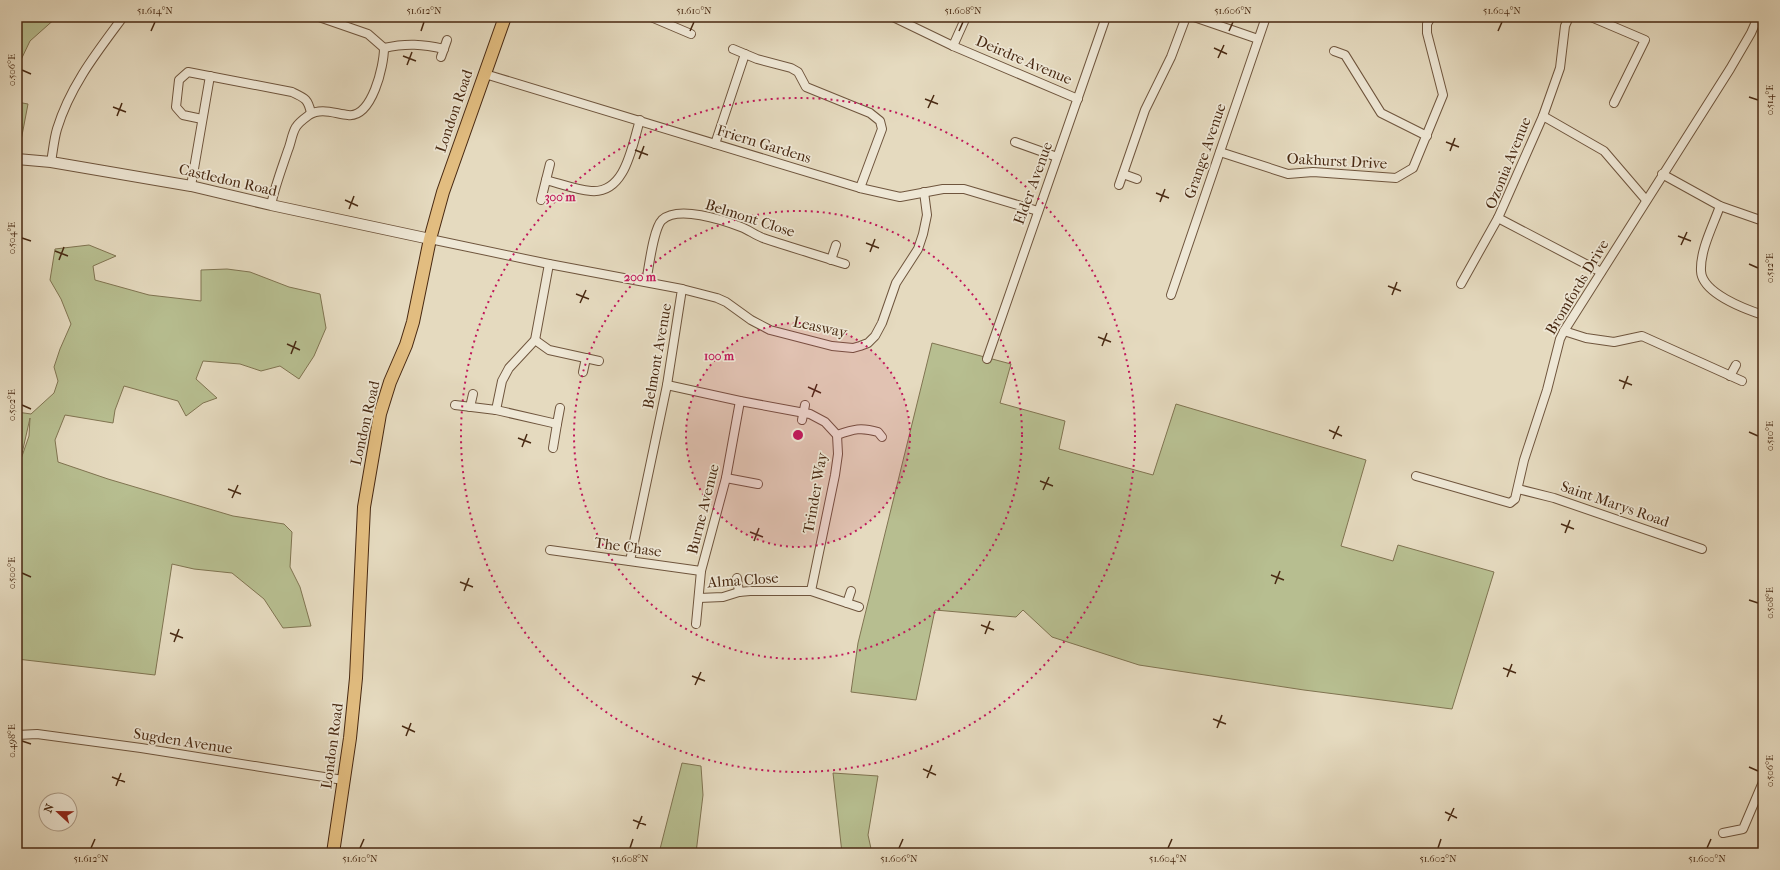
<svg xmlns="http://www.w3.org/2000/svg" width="1780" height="870" font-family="'IM FELL French Canon',serif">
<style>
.green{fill:#b7be90;stroke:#807451;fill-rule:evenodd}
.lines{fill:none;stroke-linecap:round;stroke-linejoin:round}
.minor-casing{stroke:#6f553d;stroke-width:10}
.tertiary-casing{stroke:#6f553d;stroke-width:12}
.primary-casing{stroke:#482912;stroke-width:14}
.minor{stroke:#eee7d5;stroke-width:8}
.tertiary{stroke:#eee7d5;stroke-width:10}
.primary{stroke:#e2bd80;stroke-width:12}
.ticks{fill:none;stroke:#482912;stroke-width:1.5}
.ring{fill:none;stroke:#c2185b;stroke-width:2;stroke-dasharray:2 4}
.labels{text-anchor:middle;stroke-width:3.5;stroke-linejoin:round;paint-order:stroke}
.street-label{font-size:15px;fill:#482912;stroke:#eee7d5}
.centre{fill:#c2185b;stroke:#eee7d5;stroke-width:2}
.ring-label{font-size:12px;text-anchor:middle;font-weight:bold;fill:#c2185b;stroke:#eee7d5;stroke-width:3.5;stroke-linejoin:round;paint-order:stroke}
.neatline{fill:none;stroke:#482912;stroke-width:1.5}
.ticks-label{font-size:10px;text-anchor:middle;fill:#482912}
</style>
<rect width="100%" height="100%" fill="#e5dabf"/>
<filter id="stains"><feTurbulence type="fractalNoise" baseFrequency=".005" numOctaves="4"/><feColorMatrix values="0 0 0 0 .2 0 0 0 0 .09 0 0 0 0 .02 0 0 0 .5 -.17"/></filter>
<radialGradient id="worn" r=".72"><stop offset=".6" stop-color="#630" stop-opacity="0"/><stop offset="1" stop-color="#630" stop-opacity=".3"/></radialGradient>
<g class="green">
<polygon points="17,17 57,17 30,41 19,64 17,63"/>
<polygon points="17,102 28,104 19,151 17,151"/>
<path d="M89,245L116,256L93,266L95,280L149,295L201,301V270L227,269L250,272L289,287L320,294L326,328L314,356L299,379L280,366L261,371L240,364L203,361L196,379L217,398L203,403L186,416L178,401L124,386L115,410L113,423L65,415L55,440L58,462L108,479L233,516L284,524L292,532L290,567L300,587L311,626L283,628L264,599L232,573L194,569L172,564L155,675L17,659V482L19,467L17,472V412L31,414L54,393L58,381L54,367L60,349L71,324L61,299L50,280L55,249ZM30,418L29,436L21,459V458Z"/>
<polygon points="932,343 1011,364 1000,403 1065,421 1059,449 1153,475 1176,404 1366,460 1341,546 1393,561 1398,545 1494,572 1452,709 1304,690 1139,665 1052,637 1023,610 1016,617 935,610 916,700 851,692 858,643"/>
<polygon points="682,763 701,766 703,795 696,853 659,853"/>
<polygon points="833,773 878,776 868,835 872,853 842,853"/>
</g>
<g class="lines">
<defs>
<g id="minor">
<polyline points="319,17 368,34 384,48"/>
<polyline points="651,17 691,34"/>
<polyline points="893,17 953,46 1078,99"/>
<polyline points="1194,17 1258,39"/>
<polyline points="1591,17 1645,40 1614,103"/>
<polyline points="953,46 966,17"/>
<path d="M384,48C406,43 423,44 444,49"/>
<polyline points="733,49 757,59 791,68 798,72 806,87 870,113 880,121 882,129 860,188"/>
<polyline points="1334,51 1345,55 1381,113 1427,136"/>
<polyline points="441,57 447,40"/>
<polyline points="485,74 860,188 900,197 943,189 964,189 1038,211"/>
<polyline points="1543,116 1560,68 1565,26 1569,17"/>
<path d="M202,119L183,115L176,107L179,80L188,72L292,92C305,98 308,99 311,113"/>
<polyline points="1015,142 1057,157"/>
<polyline points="715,144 745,54"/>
<polyline points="1220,152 1288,174 1313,172 1396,178 1413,168 1443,95 1427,33 1427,24 1431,17"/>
<path d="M51,162C53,151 54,139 57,129C70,86 97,52 123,17"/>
<polyline points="1123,174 1137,179"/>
<polyline points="1662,174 1720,206 1763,221"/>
<polyline points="546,180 550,164"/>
<polyline points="1119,185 1145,110 1171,57 1186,17"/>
<polyline points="191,186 210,76"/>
<path d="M541,200L546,180C561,184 577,190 591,191C626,194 632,145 640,120"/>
<path d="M271,205C275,186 282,168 288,150C291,143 292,133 296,127C299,122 305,118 309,115C321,107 336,114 348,115C372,118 384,66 384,48"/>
<path d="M1720,206C1713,226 1700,250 1701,271C1702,293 1745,309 1763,315"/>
<polyline points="430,239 549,264 682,289 667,385 630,561"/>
<polyline points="831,260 836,245"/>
<polyline points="1601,272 1498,218 1543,116 1604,151 1646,200"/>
<path d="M646,282C649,268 653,229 662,220C678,205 723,220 741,227C749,230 755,235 763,238C790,247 817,255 845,264"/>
<polyline points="1461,284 1498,218"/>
<polyline points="682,289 717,298 726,302 751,320 770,330 832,346 853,348 860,346 868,343 875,336 882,323 896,283 918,249 923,234 927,215 924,192"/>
<polyline points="1171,295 1266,17"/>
<polyline points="1564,331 1586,338 1614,342 1642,336 1742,381"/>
<polyline points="535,340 549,350 599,361"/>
<polyline points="987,359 1106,17"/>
<polyline points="583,372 586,358"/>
<polyline points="1730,376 1736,365"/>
<polyline points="667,385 740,401 810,414 825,422 837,435 838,454 835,475 811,591"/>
<polyline points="455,405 496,410 557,424 560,408"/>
<polyline points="470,407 473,394"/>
<polyline points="496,410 502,381 509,368 535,340 549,264"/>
<polyline points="802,420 805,405"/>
<path d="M837,435C854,429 861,427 878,432L882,437"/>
<polyline points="553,448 557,424"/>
<polyline points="1416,476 1510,503 1515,499 1524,460 1547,390 1560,339 1564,331 1730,69 1751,33 1758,17"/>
<polyline points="726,478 758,484"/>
<polyline points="1518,489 1554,498 1702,549"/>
<polyline points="550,550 701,571"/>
<polyline points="737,578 739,592"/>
<polyline points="699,598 723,597 739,592 750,591 811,591 859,607"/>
<polyline points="847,603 851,591"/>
<polyline points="696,624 701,571 726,478 740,401"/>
<polyline points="17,735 37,734 141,748 343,780"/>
<polyline points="1723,833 1743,829 1763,782"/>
</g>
<polyline id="tertiary" points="17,159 51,162 191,186 271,205 430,239"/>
<polyline id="primary" points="333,853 350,738 356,678 364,507 380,414 390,382 406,345 413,322 430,239 443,192 505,17"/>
</defs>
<use href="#minor" class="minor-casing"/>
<use href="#tertiary" class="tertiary-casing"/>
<use href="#primary" class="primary-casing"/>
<use href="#minor" class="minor"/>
<use href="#tertiary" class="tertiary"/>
<use href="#primary" class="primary"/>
</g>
<path class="ticks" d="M151,31L155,22M421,31L424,22M690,31L694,22M959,31L963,22M1229,31L1233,22M1498,31L1502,22M1214,48L1227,54M403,56L416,61M1218,58L1224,45M407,65L412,52M22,70L31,74M1749,97L1758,100M925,99L938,104M113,107L126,112M928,108L934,95M117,116L122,103M1446,142L1459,147M635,150L648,155M1450,151L1455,138M639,159L644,146M1156,193L1169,198M345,200L358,206M1160,202L1165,189M349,209L354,196M1678,236L1691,241M22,238L31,241M866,243L879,248M1681,245L1687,232M55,251L68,256M870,252L875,239M59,260L64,247M1749,264L1758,268M1388,286L1401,291M576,294L589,299M1392,295L1397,282M580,303L586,290M1098,337L1111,342M287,344L300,350M1102,346L1107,333M291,354L296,341M1619,380L1632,385M808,387L821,393M1623,389L1628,376M812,397L817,384M22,405L31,409M1329,430L1342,436M1749,432L1758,436M518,438L531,443M1333,439L1339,426M522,447L527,434M1040,481L1053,486M228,489L241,494M1043,490L1049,477M232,498L238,485M1561,524L1574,529M750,532L763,537M1565,533L1570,520M754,541L759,528M22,573L31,577M1271,575L1284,580M460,582L473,587M1275,584L1280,571M464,591L469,578M1749,600L1758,603M981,625L994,630M170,633L183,638M985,634L990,621M174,642L179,629M1503,668L1516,673M692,676L705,681M1507,677L1512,664M695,685L701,672M1213,719L1226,724M402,726L415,732M1217,728L1222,715M406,736L411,723M22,741L31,744M1749,767L1758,771M923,769L936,775M112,777L125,782M927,778L932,765M116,786L121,773M1445,812L1457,818M633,820L646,825M1448,821L1454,808M637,829L642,816M91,848L95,839M360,848L364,839M630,848L633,839M899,848L903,839M1168,848L1172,839M1438,848L1441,839M1707,848L1711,839"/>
<circle cx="798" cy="435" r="112" fill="#c2185b" fill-opacity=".12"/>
<g class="ring">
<circle cx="798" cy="435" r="112"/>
<circle cx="798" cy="435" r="224"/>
<circle cx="798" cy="435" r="337"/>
</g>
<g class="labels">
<g class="street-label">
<text transform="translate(1024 60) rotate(23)" y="5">Deirdre Avenue</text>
<text transform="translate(454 111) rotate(-71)" y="5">London Road</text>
<text transform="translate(764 144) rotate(17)" y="5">Friern Gardens</text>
<text transform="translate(1205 151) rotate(-71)" y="5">Grange Avenue</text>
<text transform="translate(1337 161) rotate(3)" y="5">Oakhurst Drive</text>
<text transform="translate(1508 163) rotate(-68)" y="5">Ozonia Avenue</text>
<text transform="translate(228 180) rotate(13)" y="5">Castledon Road</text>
<text transform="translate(1033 183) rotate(-70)" y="5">Elder Avenue</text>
<text transform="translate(750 218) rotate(18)" y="5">Belmont Close</text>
<text transform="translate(1577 287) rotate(-59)" y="5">Bromfords Drive</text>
<text transform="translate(820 327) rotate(12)" y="5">Leasway</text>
<text transform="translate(657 356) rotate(-80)" y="5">Belmont Avenue</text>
<text transform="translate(365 423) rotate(-77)" y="5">London Road</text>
<text transform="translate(815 493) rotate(-80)" y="5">Trinder Way</text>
<text transform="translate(1615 504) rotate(19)" y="5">Saint Marys Road</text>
<text transform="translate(703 509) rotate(-76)" y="5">Burne Avenue</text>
<text transform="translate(628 547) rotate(8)" y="5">The Chase</text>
<text transform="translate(743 580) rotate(-4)" y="5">Alma Close</text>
<text transform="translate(183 741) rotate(9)" y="5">Sugden Avenue</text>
<text transform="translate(332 746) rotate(-82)" y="5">London Road</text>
</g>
</g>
<circle cx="798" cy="435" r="6" class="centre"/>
<g class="ring-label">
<text x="560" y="201">300 m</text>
<text x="640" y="281">200 m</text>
<text x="719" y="360">100 m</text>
</g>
<rect width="1780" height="870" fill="none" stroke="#e5dabf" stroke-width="44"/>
<g transform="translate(58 812) rotate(292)"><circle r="19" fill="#eee7d5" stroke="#ac9b87"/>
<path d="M0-3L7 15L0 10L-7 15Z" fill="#8f2418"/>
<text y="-6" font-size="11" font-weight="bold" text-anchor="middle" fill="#482912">N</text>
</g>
<rect x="22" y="22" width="1736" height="826" class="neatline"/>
<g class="ticks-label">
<text x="155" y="14">51.614°N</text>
<text x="424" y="14">51.612°N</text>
<text x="694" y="14">51.610°N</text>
<text x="963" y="14">51.608°N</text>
<text x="1233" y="14">51.606°N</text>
<text x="1502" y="14">51.604°N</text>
<text transform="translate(11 70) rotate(-90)" y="4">0.506°E</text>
<text transform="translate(1769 100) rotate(-90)" y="4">0.514°E</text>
<text transform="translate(11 238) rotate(-90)" y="4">0.504°E</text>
<text transform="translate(1769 268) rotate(-90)" y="4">0.512°E</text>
<text transform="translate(11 405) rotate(-90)" y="4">0.502°E</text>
<text transform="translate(1769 436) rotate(-90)" y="4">0.510°E</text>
<text transform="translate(11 573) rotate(-90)" y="4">0.500°E</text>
<text transform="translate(1769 603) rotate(-90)" y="4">0.508°E</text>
<text transform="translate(11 741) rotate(-90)" y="4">0.498°E</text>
<text transform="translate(1769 771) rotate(-90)" y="4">0.506°E</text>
<text x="91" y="862">51.612°N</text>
<text x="360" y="862">51.610°N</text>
<text x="630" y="862">51.608°N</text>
<text x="899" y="862">51.606°N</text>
<text x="1168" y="862">51.604°N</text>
<text x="1438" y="862">51.602°N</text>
<text x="1707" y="862">51.600°N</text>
</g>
<rect width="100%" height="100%" filter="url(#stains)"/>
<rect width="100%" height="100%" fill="url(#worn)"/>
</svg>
